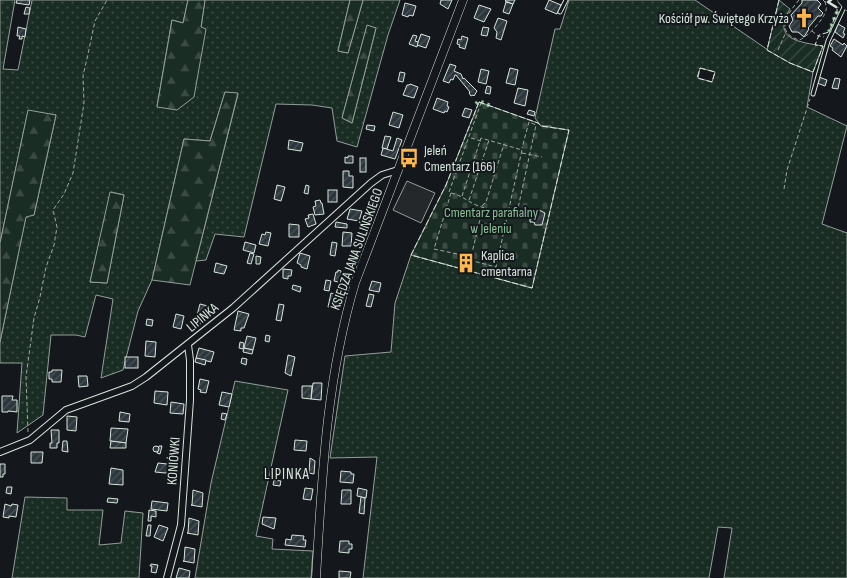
<svg xmlns="http://www.w3.org/2000/svg" width="847" height="578" font-family="'Sofia Sans Condensed',sans-serif">
<style>
.grass{fill:url(#grass-dots);stroke:#939e99;fill-rule:evenodd}
.forest{fill:url(#forest-firs);stroke:#939e99}
.cemetery{fill:url(#cemetery-stones);stroke:#939e99}
.garden{fill:url(#garden-furrows);stroke:#939e99}
.parking{fill:#24282b;stroke:#939e99}
.building{fill:url(#building-hatch);stroke:#d8e6dc}
.lines{fill:none;stroke-linecap:round;stroke-linejoin:round}
.service-casing{stroke:#d8e6dc;stroke-width:5}
.minor-casing{stroke:#d8e6dc;stroke-width:8}
.tertiary-casing{stroke:#d8e6dc;stroke-width:9}
.path{stroke:#9da8a2;stroke-width:1;stroke-dasharray:4 2.5;stroke-linecap:butt}
.service{stroke:#14181c;stroke-width:3}
.minor{stroke:#14181c;stroke-width:6}
.tertiary{stroke:#14181c;stroke-width:8}
.hedge{stroke:#8ac095;stroke-width:4;stroke-dasharray:2.5 4;stroke-linecap:butt}
.fence{stroke:#d8e6dc;stroke-width:1;stroke-dasharray:6 2.5;stroke-linecap:butt}
.wall{stroke:#d8e6dc;stroke-width:2.5}
.labels{text-anchor:middle;stroke-width:4;stroke-linejoin:round;paint-order:stroke}
.poi-label{font-size:14px;fill:#d8e6dc;stroke:#14181c;text-anchor:start}
.park-label{font-size:14px;fill:#8ac095;stroke:#14181c}
.street-label{font-size:14px;fill:#d8e6dc;stroke:#14181c}
.neighbourhood-label{font-size:15px;letter-spacing:1px;fill:#d8e6dc;stroke:#14181c}
</style>
<defs>
<pattern id="grass-dots" width="8" height="8" patternUnits="userSpaceOnUse" patternTransform="scale(1.25)"><rect width="8" height="8" fill="#1a2d24"/><path d="M2 2h.1M6 6h.1" fill="none" stroke="#3b4b43" stroke-width="1.8" stroke-linecap="round"/></pattern>
<pattern id="forest-firs" width="22" height="20" patternUnits="userSpaceOnUse" patternTransform="scale(1.25)"><rect width="22" height="20" fill="#1a2d24"/><path d="M5 1l3.5 6h-7zM16 11l3.5 6h-7z" fill="#3b4b43"/></pattern>
<pattern id="cemetery-stones" width="16" height="16" patternUnits="userSpaceOnUse" patternTransform="scale(1.25)"><rect width="16" height="16" fill="#1a2d24"/><path d="M2 7V4a2 2 0 0 1 4 0v3zM10 15v-3a2 2 0 0 1 4 0v3z" fill="#3b4b43"/></pattern>
<pattern id="garden-furrows" width="10" height="10" patternUnits="userSpaceOnUse" patternTransform="scale(1.25)"><rect width="10" height="10" fill="#1a2d24"/><path d="M-1 1l2-2M0 10L10 0M9 11l2-2" fill="none" stroke="#3b4b43"/></pattern>
<pattern id="building-hatch" width="6" height="6" patternUnits="userSpaceOnUse" patternTransform="scale(1.25)"><rect width="6" height="6" fill="#2c363c"/><path d="M-1 1l2-2M0 6l6-6M5 7l2-2" fill="none" stroke="#4a5358"/></pattern>
</defs>
<rect width="100%" height="100%" fill="#14181c"/>
<g class="grass">
<path d="M0,0H15L3,69L18,70L32,0H188L183,23L172,20L157,106L201,27L205,0H350L338,51L348,53L363,0H400L388,35L357,147L337,141L332,108L312,105L276,104L244,237L215,234L206,260L196,261L238,94L225,92L210,141L184,139L152,280L138,311L123,370L101,378L113,299L96,295L85,337L76,335H51L43,415L17,433L22,363H0V342L26,216L34,215L56,115L28,111L0,243ZM367,26L376,28L352,123L342,118ZM111,192L124,195L107,283L90,282Z"/>
<path d="M569,0H695L768,50L790,63L813,72L807,107L847,126L822,224L847,233V578H724L732,528L718,527L709,578H363L377,457L330,458L345,356L391,352L395,303L411,255L532,288L551,126H541L535,118L555,29H560ZM700,68L715,72L712,82L698,78Z"/>
<polygon points="235,381 288,390 256,536 273,539 272,549 313,551 311,578 195,578 211,483"/>
<polygon points="25,497 67,498 67,510 103,510 99,545 121,543 125,511 143,513 139,578 12,578"/>
</g>
<g class="forest">
<polygon points="188,0 205,0 201,27 206,29 194,97 177,110 157,107 172,20 183,23"/>
<polygon points="350,0 363,0 348,53 338,51"/>
<polygon points="367,25 376,28 352,123 342,118"/>
<polygon points="225,92 238,93 190,285 152,280 184,139 210,141"/>
<polygon points="28,110 56,115 34,215 26,217 0,342 0,243"/>
<polygon points="110,192 124,195 107,283 90,282"/>
</g>
<polygon class="cemetery" points="479,102 538,123 541,126 569,130 532,288 411,255 446,185"/>
<path class="garden" d="M779,0L790,9C771,40 800,42 823,46L813,72L790,63L767,50Z"/>
<polygon class="parking" points="407,181 435,193 421,223 393,210"/>
<g class="building">
<polygon points="17,0 30,0 29,5 16,3"/>
<polygon points="441,0 452,0 448,9 440,4"/>
<polygon points="506,0 515,0 513,4 505,1"/>
<polygon points="549,0 561,5 557,14 545,9"/>
<polygon points="802,0 817,0 821,4 818,8 823,13 821,16 818,16 808,28 809,29 804,37 798,32 792,32 789,26 793,20 791,15 802,3"/>
<polygon points="506,2 513,4 509,14 503,12"/>
<polygon points="405,3 416,6 413,16 409,15 408,17 402,15"/>
<polygon points="479,5 491,9 484,22 474,18"/>
<polygon points="26,7 30,8 29,14 24,14"/>
<polygon points="498,18 507,21 501,40 496,38 497,32 494,28"/>
<polygon points="838,24 845,28 843,33 845,34 843,38 835,32"/>
<polygon points="18,27 26,29 25,37 22,36 22,39 19,39 20,36 17,36"/>
<polygon points="483,27 489,28 487,36 481,35"/>
<polygon points="421,34 430,37 426,48 417,45"/>
<polygon points="413,35 417,36 415,41 418,42 417,47 409,44"/>
<polygon points="462,36 468,38 465,49 459,47 460,45 457,44 458,39 461,40"/>
<polygon points="834,39 843,45 844,43 847,46 841,57 832,50 833,48 830,46"/>
<polygon points="450,64 456,66 454,71 461,74 463,79 464,78 477,91 474,96 473,95 471,96 469,93 470,92 456,75 455,75 453,80 451,79 449,83 443,81"/>
<polygon points="510,68 518,70 515,85 506,83"/>
<polygon points="481,69 489,71 486,84 478,82"/>
<polygon points="400,72 405,73 403,82 398,81"/>
<polygon points="819,77 827,80 825,86 817,83"/>
<polygon points="835,78 840,79 838,89 832,88"/>
<polygon points="410,84 418,87 414,98 403,95 407,85 409,85"/>
<polygon points="487,86 491,87 490,94 485,93"/>
<polygon points="518,88 528,90 525,106 514,103"/>
<polygon points="437,98 448,102 447,106 449,107 447,112 445,111 444,113 433,109"/>
<polygon points="465,108 472,110 469,118 462,116"/>
<polygon points="529,110 535,112 534,116 527,114"/>
<polygon points="393,112 403,115 399,128 389,125"/>
<polygon points="367,125 375,126 374,131 366,129"/>
<polygon points="385,136 391,137 387,149 382,148"/>
<polygon points="397,138 402,140 395,159 381,155 383,148 393,151"/>
<polygon points="289,140 303,143 301,151 288,149"/>
<polygon points="348,156 353,156 353,163 345,163 345,157 348,158"/>
<rect x="360" y="158" width="6" height="14"/>
<polygon points="343,171 349,171 349,176 353,176 353,188 343,187"/>
<polygon points="277,185 285,187 281,201 274,199"/>
<polygon points="306,185 309,186 308,194 304,193"/>
<rect x="328" y="190" width="9" height="12"/>
<polygon points="320,200 321,203 322,203 324,214 315,215 313,207 316,206 315,201"/>
<polygon points="350,209 362,211 359,221 347,219"/>
<polygon points="537,209 545,213 542,225 535,225 534,222 530,222 530,214 533,211 534,212"/>
<polygon points="313,214 316,224 308,227 305,219 309,218 308,215"/>
<polygon points="336,222 347,224 347,228 335,227"/>
<polygon points="289,224 299,225 299,237 289,237"/>
<polygon points="266,232 271,233 268,246 259,244 262,234 265,235"/>
<polygon points="343,232 352,233 351,246 342,246"/>
<polygon points="245,242 256,245 254,253 243,250"/>
<polygon points="332,242 337,243 335,256 330,255"/>
<polygon points="250,253 254,254 251,264 247,263"/>
<polygon points="300,253 310,256 307,269 301,267 301,265 297,263"/>
<polygon points="256,256 261,257 260,264 256,264"/>
<polygon points="464,259 470,261 467,270 461,268"/>
<polygon points="216,263 227,266 224,274 214,272"/>
<polygon points="283,269 292,270 291,276 288,276 288,279 283,278"/>
<polygon points="338,270 341,271 341,273 346,274 343,283 334,281 336,272 338,272"/>
<polygon points="326,280 331,281 329,291 324,290"/>
<polygon points="372,281 381,283 379,292 369,290"/>
<polygon points="293,285 301,287 300,292 292,289"/>
<polygon points="331,293 341,296 338,309 328,307"/>
<polygon points="369,294 374,295 371,307 366,306"/>
<polygon points="200,304 208,306 204,321 196,319"/>
<polygon points="279,304 284,305 281,321 276,320"/>
<polygon points="238,311 249,314 244,328 241,328 241,331 234,330"/>
<polygon points="176,314 184,316 181,329 173,327"/>
<polygon points="147,319 153,320 152,326 146,325"/>
<polygon points="196,319 202,320 198,328 194,327"/>
<polygon points="266,335 270,336 269,342 265,341"/>
<polygon points="247,336 256,338 253,350 244,348"/>
<polygon points="146,341 156,342 155,357 145,356"/>
<polygon points="240,342 244,343 243,349 239,348"/>
<polygon points="199,348 214,352 211,362 196,358"/>
<polygon points="244,348 253,350 252,354 243,352"/>
<polygon points="288,355 295,357 291,376 285,373"/>
<rect x="125" y="357" width="13" height="11"/>
<polygon points="196,358 206,360 205,365 195,362"/>
<polygon points="242,358 247,359 246,365 241,363"/>
<polygon points="52,370 62,370 61,382 52,382 52,379 49,379 49,372 52,372"/>
<polygon points="78,376 87,376 88,386 79,387"/>
<polygon points="200,379 209,381 206,393 200,392 201,390 198,389"/>
<polygon points="313,383 322,383 321,400 311,399"/>
<polygon points="302,386 312,386 311,399 302,398"/>
<polygon points="155,391 168,392 167,405 154,403"/>
<polygon points="222,392 232,394 229,407 219,405"/>
<polygon points="2,396 13,396 12,400 17,400 17,412 8,411 8,412 2,412"/>
<polygon points="171,402 184,404 183,414 170,413"/>
<polygon points="120,412 130,414 129,422 119,421"/>
<polygon points="222,413 227,414 225,420 221,419"/>
<polygon points="67,416 77,417 76,431 67,430"/>
<polygon points="111,428 128,429 126,443 110,441"/>
<polygon points="51,430 59,430 59,443 57,443 57,448 50,448 50,443 52,443"/>
<polygon points="295,440 307,441 306,451 294,450"/>
<polygon points="63,441 67,441 68,452 62,451"/>
<polygon points="111,441 126,443 126,448 110,448"/>
<polygon points="159,446 162,446 160,454 157,453"/>
<circle cx="156" cy="449" r="3"/>
<polygon points="31,452 43,452 42,463 31,463"/>
<polygon points="310,458 315,461 314,474 309,473"/>
<polygon points="158,463 177,465 176,474 155,472"/>
<polygon points="0,464 5,464 5,474 3,474 3,477 0,477"/>
<polygon points="111,468 123,470 123,485 109,484"/>
<polygon points="299,470 306,470 306,475 299,474"/>
<polygon points="341,471 351,472 351,474 354,474 353,483 340,482"/>
<polygon points="274,480 281,481 280,486 273,485"/>
<polygon points="7,487 12,487 11,494 6,493"/>
<polygon points="305,488 313,489 311,500 303,499"/>
<polygon points="358,488 367,490 366,498 357,496"/>
<polygon points="193,490 203,493 202,507 191,505 192,505"/>
<polygon points="342,490 351,490 351,504 341,504"/>
<polygon points="361,497 365,498 364,514 359,513"/>
<polygon points="108,498 118,499 117,503 107,502"/>
<polygon points="152,501 168,503 167,511 151,509"/>
<polygon points="5,504 11,506 12,504 18,505 16,517 9,516 9,518 3,517"/>
<polygon points="149,510 156,511 156,517 151,516 151,521 148,521"/>
<polygon points="263,517 276,518 274,529 262,524"/>
<polygon points="189,518 199,521 198,535 187,533 188,533"/>
<polygon points="148,525 151,525 150,536 146,536"/>
<polygon points="159,525 168,528 163,541 154,537"/>
<polygon points="292,535 304,536 303,540 306,540 305,547 285,545 286,539 291,540"/>
<polygon points="340,541 349,541 349,544 352,544 352,549 349,549 349,553 339,552"/>
<polygon points="185,547 195,549 194,563 183,561 184,561"/>
<polygon points="151,564 158,565 156,573 151,572 152,566 150,566"/>
<polygon points="179,568 190,571 189,578 176,578"/>
<polygon points="339,571 351,572 350,578 339,578"/>
</g>
<g class="lines">
<defs>
<g id="service">
<polyline points="560,12 566,0"/>
<polyline points="813,94 828,41 845,5"/>
</g>
<g id="minor">
<polyline points="0,452 30,440 66,410 132,386 146,377 233,308 371,183 382,175 398,170"/>
<polyline points="167,578 181,525 190,400 190,360 188,345"/>
</g>
<g id="tertiary">
<polyline points="842,0 847,6"/>
<path d="M316,578C322,478 326,380 355,283L463,0"/>
</g>
</defs>
<use href="#service" class="service-casing"/>
<use href="#minor" class="minor-casing"/>
<use href="#tertiary" class="tertiary-casing"/>
<g class="path">
<path d="M799,0C788,13 774,32 799,40C807,38 825,18 826,10C827,6 826,6 825,2"/>
<polyline points="823,0 825,2 828,0"/>
<polyline points="812,31 818,36 824,37"/>
<polyline points="778,50 786,32"/>
<polyline points="471,138 481,141"/>
<polyline points="522,153 542,157"/>
<polyline points="784,189 787,170 810,99"/>
<polyline points="449,192 481,103"/>
<polyline points="451,193 434,249 471,257 483,207"/>
<path d="M451,193C461,195 467,201 476,205C486,209 497,211 507,213L511,212L527,215"/>
<polyline points="462,196 481,138 522,150 496,267 473,261 471,257"/>
<polyline points="469,200 489,140"/>
<polyline points="482,206 486,202 504,144"/>
<polyline points="517,213 536,125 529,122 522,148"/>
<polyline points="28,432 26,377 34,318 40,297 46,267 54,245 57,227 53,210 64,194 73,173 84,103 83,76 88,54 95,21 107,0"/>
</g>
<use href="#service" class="service"/>
<use href="#minor" class="minor"/>
<use href="#tertiary" class="tertiary"/>
<g class="hedge">
<polyline points="829,32 837,12 837,7"/>
<polyline points="476,104 479,101 491,106"/>
</g>
<g class="fence">
<polyline points="779,0 767,50 790,63 813,72 823,46 815,45 819,35 829,32 837,12 837,7"/>
<polygon points="700,68 715,72 712,82 697,78"/>
<polygon points="479,102 538,123 541,126 569,130 532,288 411,255 446,185"/>
</g>
<polyline class="wall" points="831,0 828,2 836,7"/>
</g>
<defs>
<symbol id="church-bare" viewBox="-9 -9 18 18"><path d="M-1.2-6h2.4v3.5h3.3v2.4h-3.3V6h-2.4V-.1h-3.3v-2.4h3.3Z" fill="#ffb74d" stroke="#14181c" stroke-width="2.5" paint-order="stroke"/></symbol>
<symbol id="bus-bare" viewBox="-9 -9 18 18"><path d="M-5-6H5V4H4V6H2V4H-2V6H-4V4H-5ZM-3.5-4V0h7V-4ZM-3.5 1.2v1.5H-2V1.2ZM2 1.2v1.5H3.5V1.2Z" fill="#ffb74d" stroke="#14181c" stroke-width="2.5" paint-order="stroke"/></symbol>
<symbol id="building-bare" viewBox="-9 -9 18 18"><path d="M-4-6H4V6H1V3H-1V6H-4ZM-2.5-4.3h1.7v1.8h-1.7ZM.8-4.3h1.7v1.8H.8ZM-2.5-1h1.7V.8h-1.7ZM.8-1h1.7V.8H.8Z" fill="#ffb74d" stroke="#14181c" stroke-width="2.5" paint-order="stroke"/></symbol>
</defs>
<g fill-rule="evenodd">
<use href="#church-bare" x="790" y="4" width="28" height="28"/>
<use href="#bus-bare" x="395" y="144" width="28" height="28"/>
<use href="#building-bare" x="452" y="249" width="28" height="28"/>
</g>
<g class="labels">
<g class="poi-label">
<text x="789" y="23" text-anchor="end">Kościół pw. Świętego Krzyża</text>
<text x="424" y="155">Jeleń<tspan x="424" dy="16">Cmentarz (166)</tspan></text>
<text x="481" y="260">Kaplica<tspan x="481" dy="16">cmentarna</tspan></text>
</g>
<g class="park-label">
<text x="491" y="217">Cmentarz parafialny<tspan x="491" dy="16">w Jeleniu</tspan></text>
</g>
<g class="street-label">
<text transform="translate(356 249) rotate(-70)" y="5">KSIĘDZA JANA SULIŃSKIEGO</text>
<text transform="translate(202 317) rotate(-40)" y="5">LIPINKA</text>
<text transform="translate(173 461) rotate(-86)" y="5">KONIÓWKI</text>
</g>
<g class="neighbourhood-label">
<text x="287" y="479">LIPINKA</text>
</g>
</g>
</svg>
